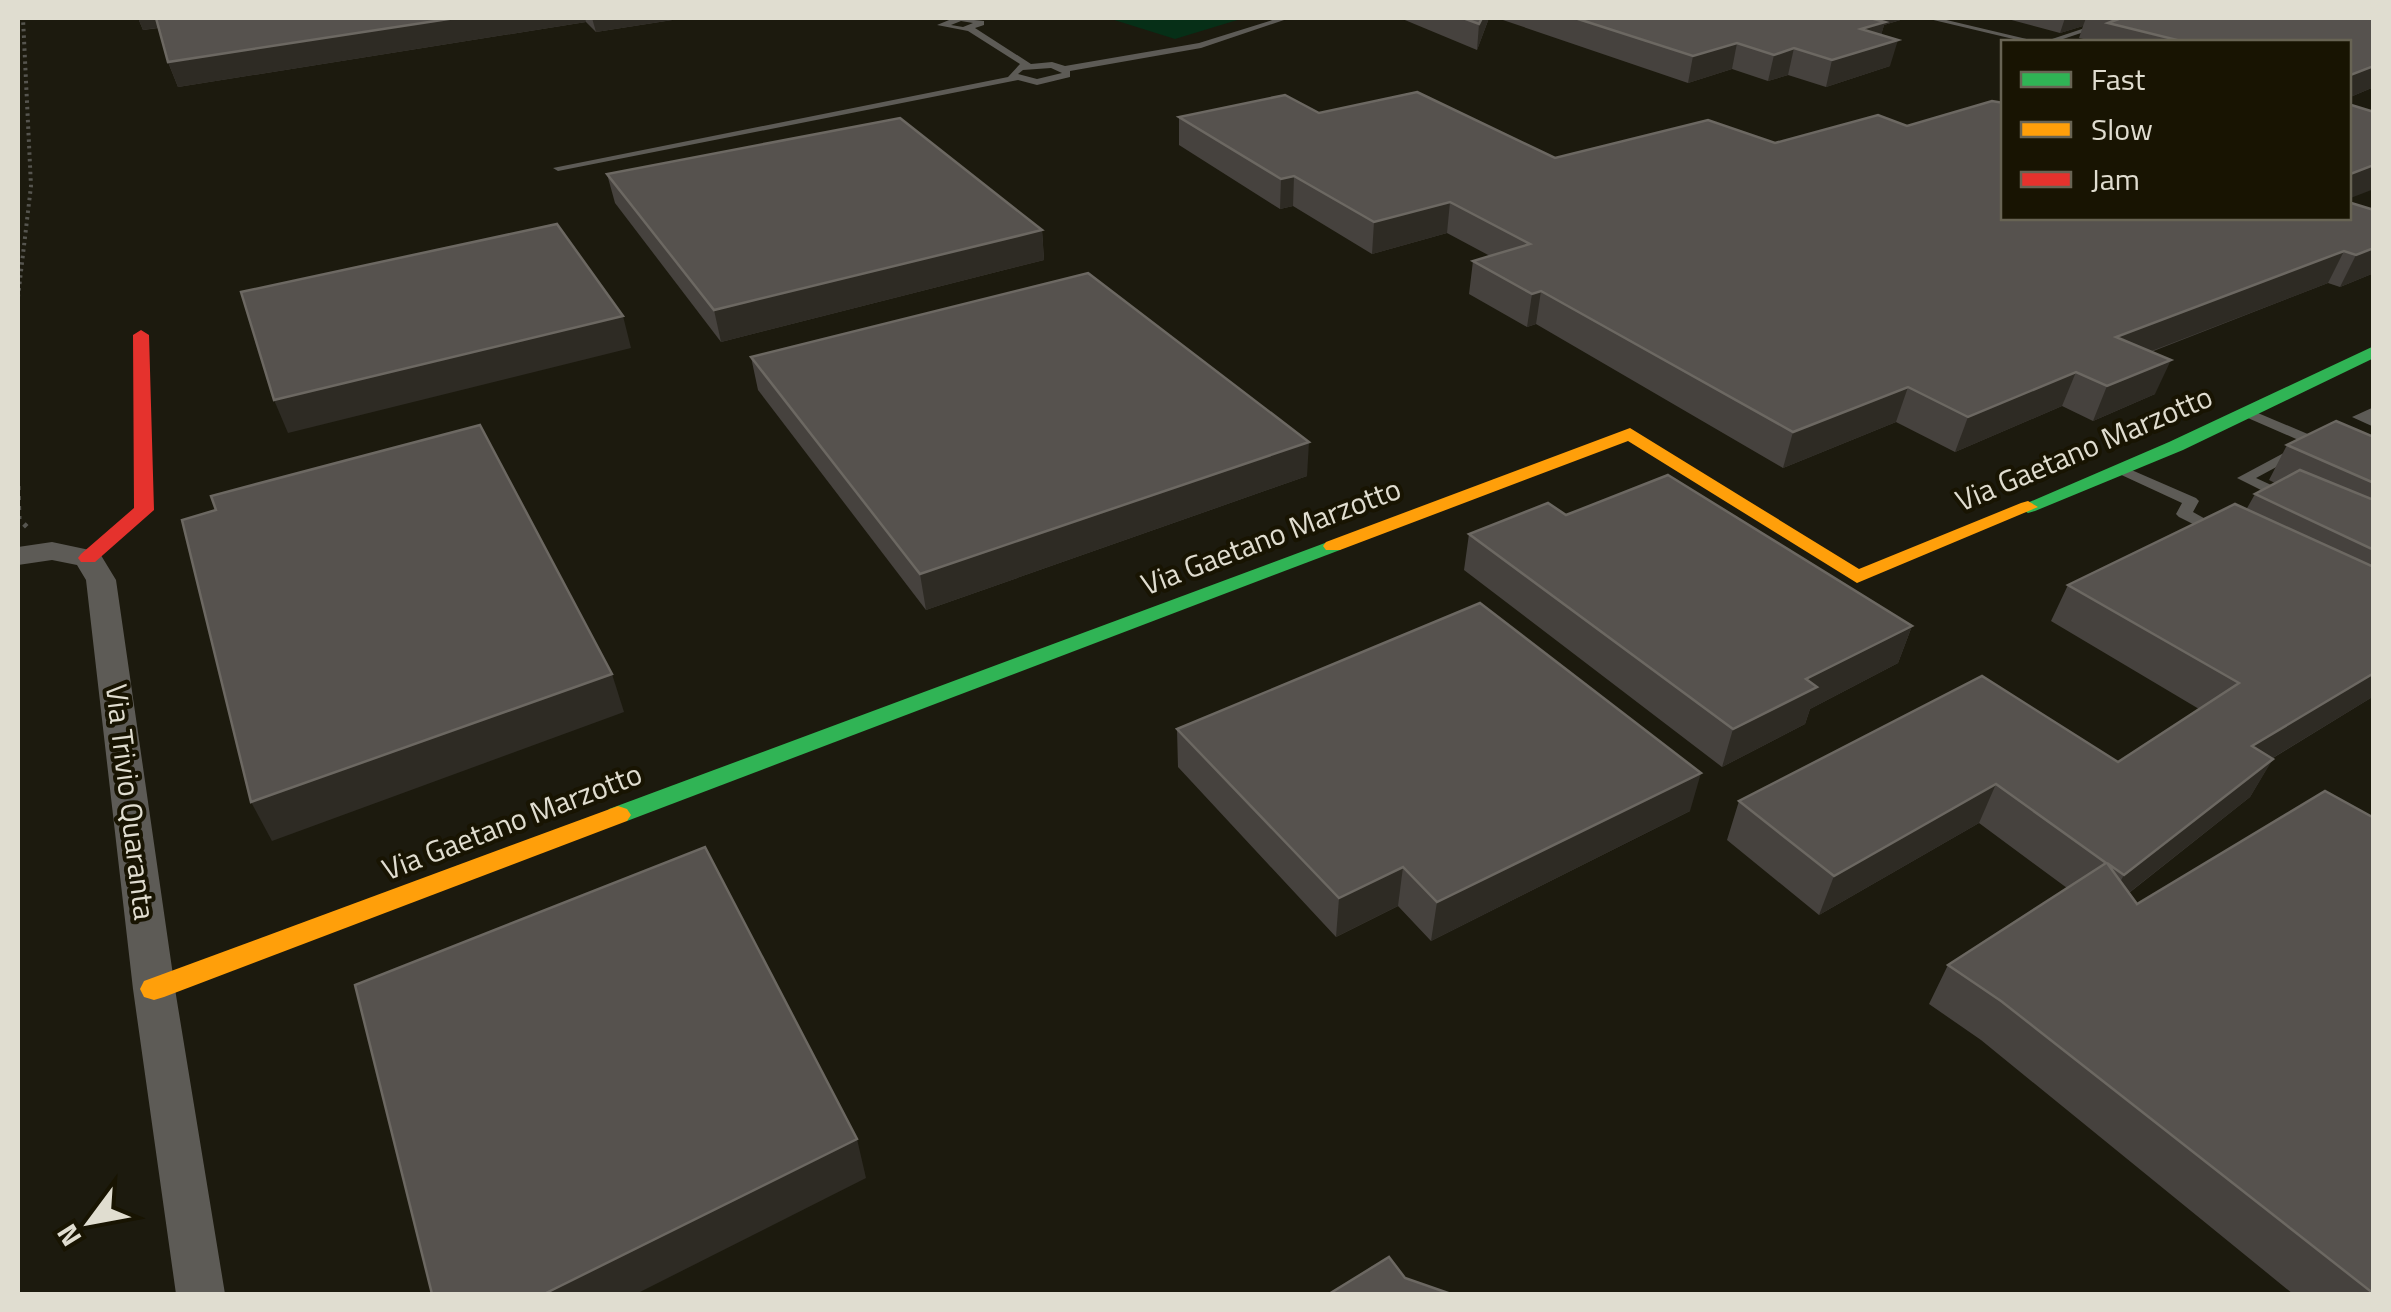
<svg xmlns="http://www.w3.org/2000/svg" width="2391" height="1312" font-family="'Titillium Web',sans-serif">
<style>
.green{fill:#062f17}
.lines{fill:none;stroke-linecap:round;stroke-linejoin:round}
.path-far1{stroke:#56554f;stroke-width:4;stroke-dasharray:2.5 4;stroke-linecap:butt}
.path{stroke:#56554f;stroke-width:5;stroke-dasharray:4 6;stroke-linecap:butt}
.lane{fill:#5d5b56;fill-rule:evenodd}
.street{fill:#5d5b56;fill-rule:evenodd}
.fast{fill:#30b455;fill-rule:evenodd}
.slow{fill:#ff9f0a;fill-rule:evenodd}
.jam{fill:#e5322d;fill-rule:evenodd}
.wall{fill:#46423e}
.shaded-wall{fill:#2e2b24}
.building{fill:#56524e;stroke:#6c6862;stroke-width:2.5}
.labels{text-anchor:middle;stroke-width:8;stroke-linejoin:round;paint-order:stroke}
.street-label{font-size:30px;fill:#e0ddd0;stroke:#181402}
</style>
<rect width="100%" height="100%" fill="#1c1a0e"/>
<polygon class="green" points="1108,18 1244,18 1175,39"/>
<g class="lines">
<polyline class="path-far1" points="18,297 31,186 23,18"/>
<polyline class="path" points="18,486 19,519 30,530"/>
<g class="lane">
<path d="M954,18L984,21V25L975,28L1031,64L1052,62L1065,66L1199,43L1279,18H1290L1201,48L1070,71V77L1037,85L1018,80L558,171L553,168L1008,77L1020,64L968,31L937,25ZM961,21L973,23L963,27L951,25ZM1051,68L1062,73L1037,79L1018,74L1023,70Z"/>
<polygon points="1925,18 1938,18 2039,42 2026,42"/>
<polygon points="2115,18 2126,18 2054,42 2043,42"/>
<polygon points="2374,407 2374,427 2352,417"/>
<polygon points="2246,408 2329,443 2331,446 2324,450 2319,449 2241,415 2241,409"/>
<polygon points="2299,445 2306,449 2304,452 2256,478 2291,494 2294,497 2291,500 2281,500 2237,478"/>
<polygon points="2120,465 2196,498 2199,501 2193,512 2225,530 2223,533 2211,533 2179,517 2176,514 2182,503 2115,472 2113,469"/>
</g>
<polygon class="street" points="52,542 99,552 116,580 175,989 225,1294 176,1294 133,989 86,580 77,565 52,560 18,565 18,547"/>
<g class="fast">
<polygon points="2374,346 2374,358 2183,450 2035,511 2028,513 2018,507 2169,442"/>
<polygon points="1333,540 1340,542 1343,546 1340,550 627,821 609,821 605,815 609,809"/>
</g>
<g class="slow">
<polygon points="1630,428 1859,569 2021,503 2028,501 2038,507 1857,583 1628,441 1340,550 1326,550 1323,546 1326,542"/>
<polygon points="618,806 627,809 631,815 627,821 164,997 154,1000 144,997 140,989 144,981"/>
</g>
<polygon class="jam" points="141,330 149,335 154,510 95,562 81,562 78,558 81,554 134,508 133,335"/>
</g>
<g class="wall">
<polygon points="138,18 685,18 596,32 586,22 178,87 168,62 159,28 143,30"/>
<polygon points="1400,18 1489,18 1477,50"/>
<polygon points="1497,18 1907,18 1884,25 1881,35 1890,66 1826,87 1788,75 1768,81 1732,69 1688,83"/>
<polygon points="2004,18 2374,18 2374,87 2348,98 2348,42 2096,42 2079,38 2083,26 2060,33"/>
<polygon points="1319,113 1555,158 1775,143 1907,126 2374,210 2374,273 2340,287 2328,283 2151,352 2155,394 2093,421 2062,406 1955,452 1896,422 1783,468 1536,324 1527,327 1469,294 1473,261 1490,256 1447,233 1372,254 1293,206 1280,209 1179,145 1179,117"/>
<polygon points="607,174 1042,230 1044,260 721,342 615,203"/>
<polygon points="751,357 1307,476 926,610 758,390"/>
<polygon points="2374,437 2374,696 2273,758 2250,797 2129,893 2374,1294 2293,1294 1981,1040 1929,1004 1948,965 2067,888 1979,823 1819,915 1727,840 1739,801 2118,762 2199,709 2051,621 2068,585 2246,510 2255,494 2275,483 2269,480 2287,445"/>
<polygon points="1566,515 1912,626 1898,663 1810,709 1805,724 1722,767 1464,570 1469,534"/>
<polygon points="1177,729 1690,811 1431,941 1398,906 1336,937 1178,767"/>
</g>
<g class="shaded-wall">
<polygon points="138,18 158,18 162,27 143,30"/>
<polygon points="455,18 585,18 586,22 178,87 168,62"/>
<polygon points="592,18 685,18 596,32"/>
<polygon points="1482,18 1489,18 1477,50 1479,24"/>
<polygon points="1848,18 1907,18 1884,25 1878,46 1898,40 1890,66 1826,87 1832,60"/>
<polygon points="2065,18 2086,18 2083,26 2060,33"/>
<polygon points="1737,43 1732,69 1688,83 1693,56"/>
<polygon points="1794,48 1788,75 1768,81 1774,55"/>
<polygon points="2374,66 2374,87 2348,98 2348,76"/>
<polygon points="2374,165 2374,189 2348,199 2348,175"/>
<polygon points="1294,176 1293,206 1280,209 1281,179"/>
<polygon points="1450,202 1447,233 1372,254 1374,222"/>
<polygon points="1042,230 1044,260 721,342 714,310"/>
<polygon points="2374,248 2374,273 2340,287 2356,255"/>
<polygon points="2344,251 2328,283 2102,370 2116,337"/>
<polygon points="1541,291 1536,324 1527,327 1532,294"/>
<polygon points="623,316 631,348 288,433 274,400"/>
<polygon points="2171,360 2155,394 2093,421 2107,386"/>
<polygon points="2076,372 2062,406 1955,452 1968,417"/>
<polygon points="1908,387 1896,422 1783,468 1793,432"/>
<polygon points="1309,442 1307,476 926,610 920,574"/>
<polygon points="1912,626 1898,663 1810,709 1805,724 1722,767 1733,729 1806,679"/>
<polygon points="2374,673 2374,696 2230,784 2252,746"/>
<polygon points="612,674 624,712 272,841 251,802"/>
<polygon points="2273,759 2250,797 2102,914 2124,875"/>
<polygon points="1701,773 1690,811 1431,941 1437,902"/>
<polygon points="1996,784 1979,823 1819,915 1834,876"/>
<polygon points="1403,867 1398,906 1336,937 1339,898"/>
<polygon points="857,1139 866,1178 636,1294 544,1294"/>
</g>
<g class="building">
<polygon points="156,18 455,18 168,62"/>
<polygon points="1463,18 1482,18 1479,24"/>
<polygon points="1575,18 1870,18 1885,22 1861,29 1898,40 1832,60 1794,48 1774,55 1737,43 1693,56"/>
<polygon points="2107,18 2374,18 2374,66 2348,76 2348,42 2185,42 2108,23 2116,20"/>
<polygon points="1417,92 1555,158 1708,120 1775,143 1878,115 1907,126 1992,101 2004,103 2004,218 2348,218 2348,202 2374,210 2374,248 2356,255 2344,251 2116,337 2171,360 2107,386 2076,372 1968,417 1908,387 1793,432 1541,291 1532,294 1473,261 1530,244 1450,202 1374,222 1294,176 1281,179 1179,117 1285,95 1319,113"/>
<polygon points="2348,104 2374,112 2374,165 2348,175"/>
<polygon points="900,118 1042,230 714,310 607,174"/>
<polygon points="557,224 623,316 274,400 241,292"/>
<polygon points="1088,273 1309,442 920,574 751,357"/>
<polygon points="2336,421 2374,437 2374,483 2287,445"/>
<polygon points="480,425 612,674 251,802 182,520 216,510 211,496"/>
<polygon points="2300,470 2374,500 2374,550 2255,494"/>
<polygon points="1668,475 1912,626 1806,679 1817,687 1733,729 1469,534 1548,503 1566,515"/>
<polygon points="2235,504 2374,567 2374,673 2252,746 2273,759 2124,875 2107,863 2137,904 2325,791 2374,818 2374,1294 2001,1001 1948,965 2106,863 1996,784 1834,876 1739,801 1982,676 2118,762 2239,683 2068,585"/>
<polygon points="1480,603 1701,773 1437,902 1403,867 1339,898 1177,729"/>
<polygon points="705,847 857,1139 544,1294 432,1294 355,985"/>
<polygon points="1389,1257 1405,1278 1451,1294 1329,1294"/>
</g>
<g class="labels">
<g class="street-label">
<text transform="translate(2084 449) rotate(-23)" y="10">Via Gaetano Marzotto</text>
<text transform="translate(1271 537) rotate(-21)" y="10">Via Gaetano Marzotto</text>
<text transform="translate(130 802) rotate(83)" y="10">Via Trivio Quaranta</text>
<text transform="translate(512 822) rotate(-21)" y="10">Via Gaetano Marzotto</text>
</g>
</g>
<rect width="2391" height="1312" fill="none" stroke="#e0ddd0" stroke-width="40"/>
<rect x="2001" y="40" width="350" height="180" fill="#181402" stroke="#686454" stroke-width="2.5"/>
<rect x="2021" y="72" width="50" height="15" fill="#30b455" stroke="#686454" stroke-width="2.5"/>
<text x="2091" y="90" font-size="30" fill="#e0ddd0">Fast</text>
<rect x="2021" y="122" width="50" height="15" fill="#ff9f0a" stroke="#686454" stroke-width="2.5"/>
<text x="2091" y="140" font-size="30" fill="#e0ddd0">Slow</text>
<rect x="2021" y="172" width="50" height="15" fill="#e5322d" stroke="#686454" stroke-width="2.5"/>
<text x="2091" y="190" font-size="30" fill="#e0ddd0">Jam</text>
<g transform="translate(90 1222) rotate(238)" stroke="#181402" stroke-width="8" paint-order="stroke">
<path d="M0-8L18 38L0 25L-18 38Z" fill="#e0ddd0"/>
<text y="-15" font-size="28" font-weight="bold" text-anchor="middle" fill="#e0ddd0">N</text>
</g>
</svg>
